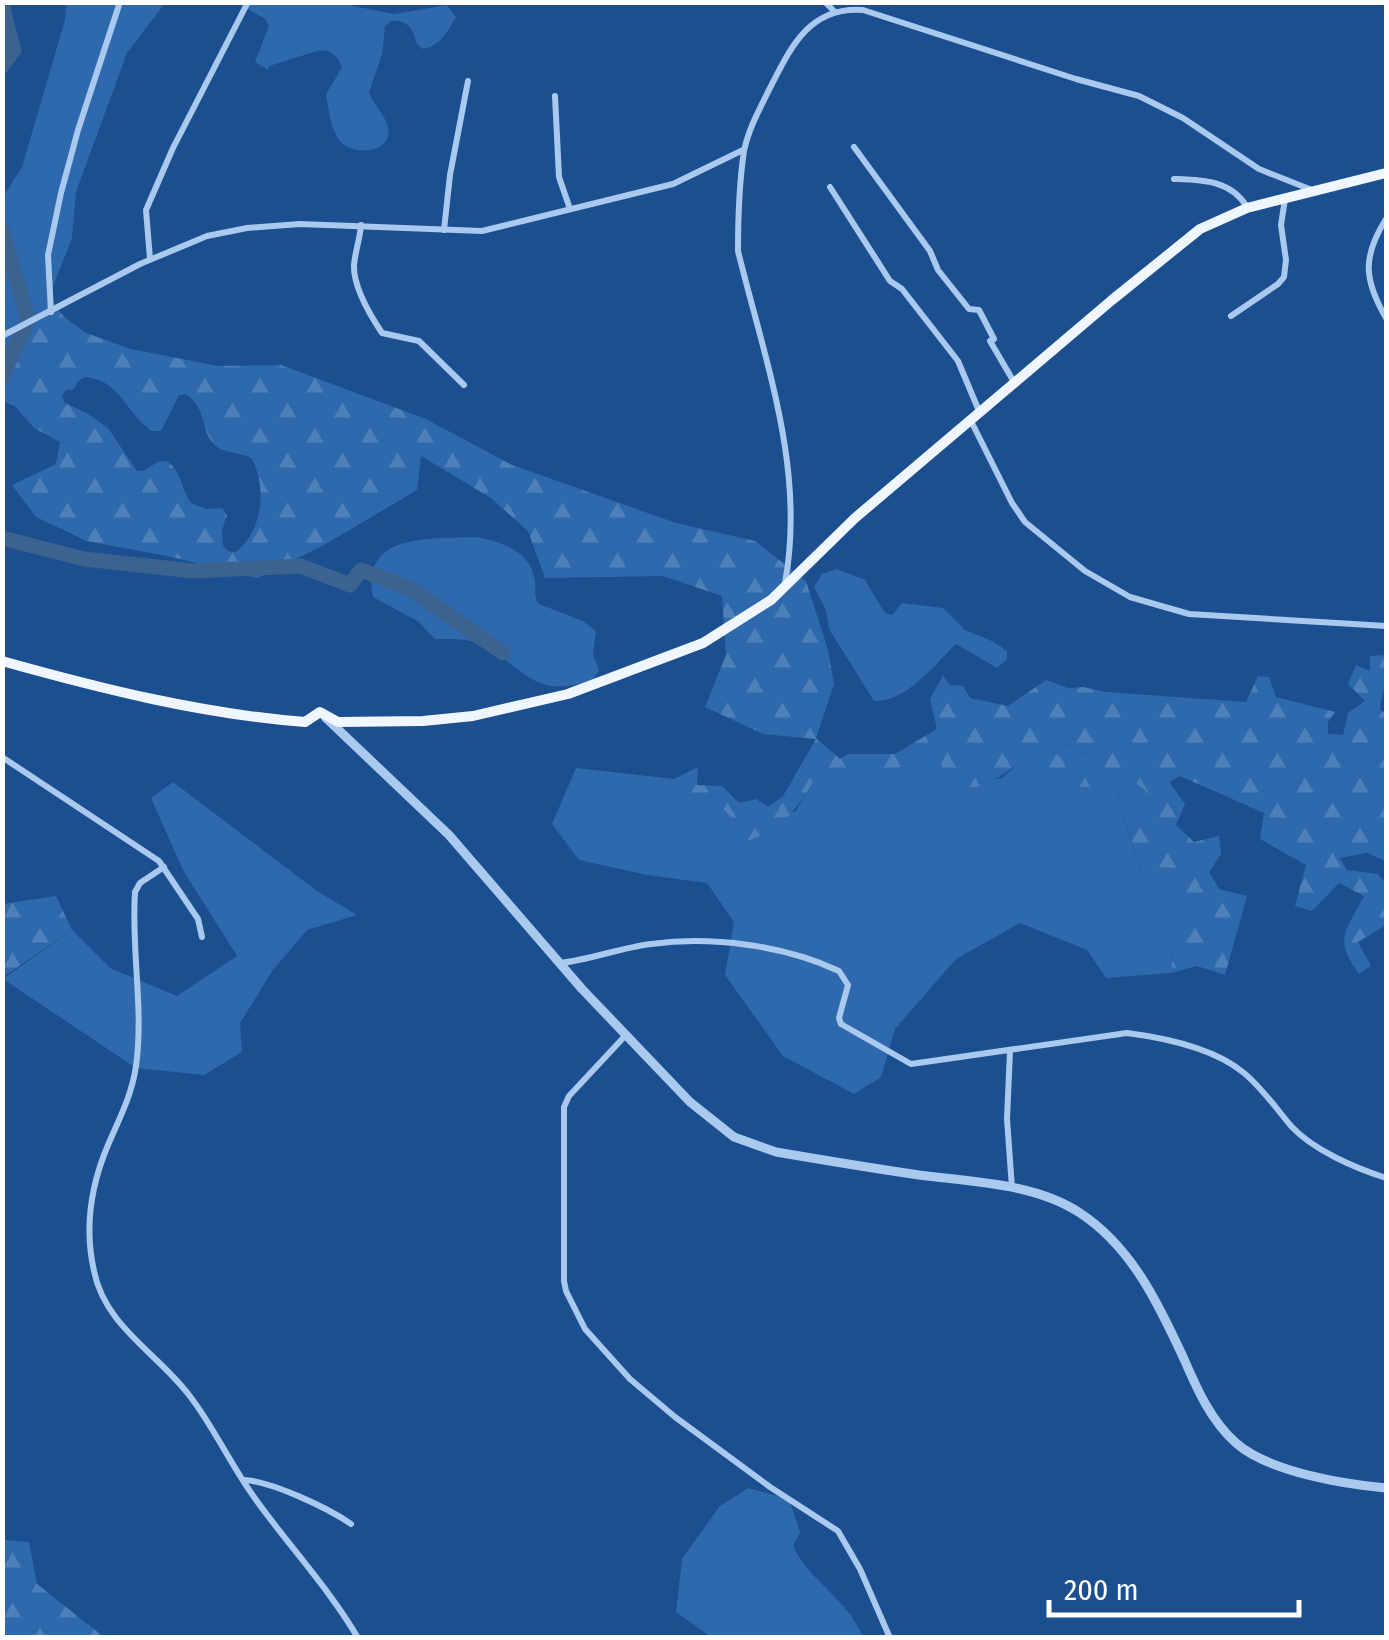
<svg xmlns="http://www.w3.org/2000/svg" width="1389" height="1640" font-family="'Fira Sans Condensed',sans-serif">
<style>
.grass{fill:#2e69ad}
.forest{fill:url(#forest-firs);fill-rule:evenodd}
.lines{fill:none;stroke-linecap:round;stroke-linejoin:round}
.river{stroke:#3c6290;stroke-width:15}
.minor{stroke:#a9c9ee;stroke-width:6}
.tertiary{stroke:#a9c9ee;stroke-width:9}
.primary{stroke:#f0f6ff;stroke-width:10}
</style>
<defs>
<pattern id="forest-firs" width="22" height="20" patternUnits="userSpaceOnUse" patternTransform="scale(2.5)"><rect width="22" height="20" fill="#2e69ad"/><path d="M5 1l3.5 6h-7zM16 11l3.5 6h-7z" fill="#4d80b9"/></pattern>
</defs>
<rect width="100%" height="100%" fill="#1b4f8f"/>
<g class="grass">
<polygon points="66,3 165,3 127,53 76,192 72,238 49,297 3,342 3,197 22,167 65,20"/>
<path d="M238,3H339L394,14L447,5L456,17C448,31 440,46 423,49L417,44C413,30 409,20 392,21L385,26L382,55L369,92C373,106 392,120 388,136C383,155 351,154 340,141C330,129 329,110 326,95L342,67C337,55 330,49 317,51L269,66L268,70L255,62L269,26L265,19Z"/>
<path d="M475,537C500,541 531,551 535,581C536,591 533,595 539,604L583,621L596,631L593,655L599,670L594,679C536,701 527,670 482,645C468,638 451,639 435,639L419,622L373,597C360,532 432,539 475,537Z"/>
<path d="M837,569L865,580L885,613L892,615L902,603L943,608L965,630L994,642L1007,651V659L997,668L956,644C934,665 907,702 874,701L829,629L826,610L814,587L822,574Z"/>
<polygon points="1063,743 1103,762 1117,799 1130,779 1146,791 1124,818 1142,876 1185,899 1187,923 1175,930 1171,973 1106,978 1087,950 1020,923 956,959 895,1029 881,1077 854,1094 783,1056 725,975 734,922 707,883 647,875 579,860 552,824 576,768 674,779 679,804 710,796 737,823 796,811 819,769 845,775 843,785 892,769 942,758 944,789 1002,778 1017,765 1030,772 1049,768 1063,779 1092,787 1043,749"/>
<polygon points="173,782 317,891 357,915 307,930 273,970 240,1023 242,1052 204,1075 136,1068 3,979 72,930 110,968 177,996 237,956 183,870 151,798"/>
<path d="M748,1488L789,1499L800,1532L793,1546C811,1583 847,1598 863,1637H711L676,1612L682,1559L719,1507Z"/>
</g>
<g class="forest">
<path d="M49,297L64,317L86,333L131,349L218,366L281,365L426,419L512,465L676,523L755,541L806,581L828,650L834,684L816,738L840,759L848,754H895L937,729L930,699L943,675L950,685L963,686L970,698L1008,706L1046,680L1068,688L1083,687L1106,692L1246,702L1258,676L1269,677L1276,697L1335,712L1328,722V734L1343,735L1348,713L1365,701L1348,684L1356,665L1370,671V656L1386,655V690L1383,691L1380,709L1386,714V861L1367,853L1340,858L1347,870L1378,874L1386,884V925L1358,942L1371,966L1359,974C1332,937 1347,931 1364,896L1339,883L1312,911L1295,906L1306,865L1260,839L1264,813L1180,776L1169,782L1185,804L1176,825L1194,842L1219,836L1221,854L1209,872L1219,889L1247,896L1225,975L1197,966L1171,973L1175,930L1187,923L1185,899L1142,876L1124,817L1146,791L1130,779L1116,800L1103,762L1064,743L1045,750L1086,767L1092,787H1064L1063,779L1049,768L1030,772L1017,765L985,786L944,789L941,759L892,769L842,786L844,775L820,770C801,803 785,830 746,841L737,823L710,796L679,805L674,779L698,767L697,785L722,786L739,803L756,799L768,807L783,796L816,739L763,734L705,707L726,655L722,596L663,576L545,578L528,531L491,498L421,456L417,490L326,544L257,578L172,557L87,541L36,517L12,485L56,464L60,442L34,428L14,405L3,402V342ZM85,377C120,379 126,414 152,431H161L179,395L186,394C209,412 199,428 214,444C222,454 241,451 252,459C267,488 263,530 236,552L228,551L223,546L222,530L227,515L222,508L206,509L191,503C182,492 178,456 159,462C150,465 148,471 137,471L108,428L88,414L65,403L62,396L66,390L74,389L78,381Z"/>
<polygon points="56,896 72,930 3,977 3,904"/>
<polygon points="3,1540 29,1542 37,1584 104,1637 3,1637"/>
</g>
<g class="lines">
<g class="river">
<polyline points="2,6 14,50 2,66"/>
<polyline points="2,229 28,319 2,378"/>
<polyline points="2,538 84,559 193,571 301,566 350,585 361,570 411,589 503,653"/>
</g>
<g class="minor">
<polyline points="825,2 834,11"/>
<polyline points="555,96 559,177 570,209"/>
<polyline points="854,147 930,251 938,270 969,309 979,310 994,339 990,341 1014,382"/>
<path d="M1174,179C1202,180 1231,180 1247,207"/>
<polyline points="830,187 890,281 902,289 958,361 979,411"/>
<path d="M1386,219C1362,257 1364,280 1386,318"/>
<path d="M361,225C360,239 355,252 354,265C353,287 370,315 382,333L419,341L464,385"/>
<polyline points="444,230 450,175 468,81"/>
<polyline points="150,259 146,210 173,148 248,2"/>
<polyline points="51,312 48,255 61,193 78,130 120,2"/>
<polyline points="1231,316 1278,284 1284,277 1286,260 1281,225 1285,199"/>
<polyline points="2,336 140,264 207,236 247,228 300,224 482,231 673,184 743,150"/>
<polyline points="971,421 1012,503 1025,522 1085,571 1130,597 1189,614 1386,626"/>
<path d="M785,583C806,470 765,361 738,251C738,219 739,184 744,151C748,131 758,112 767,94C789,51 807,6 863,10L1076,79L1139,96L1183,118L1259,169L1312,190"/>
<polyline points="2,757 159,861 198,919 202,937"/>
<path d="M164,867L140,883L135,892C131,950 144,1009 136,1066C132,1095 119,1119 108,1145C91,1185 84,1227 94,1271C105,1326 156,1352 189,1395C214,1427 230,1464 254,1497C288,1545 328,1587 358,1638"/>
<path d="M561,963C592,959 620,948 651,944C712,936 783,945 839,971L848,985L839,1018L841,1024L911,1064L1127,1033C1166,1038 1214,1048 1244,1073C1262,1088 1276,1108 1291,1126C1313,1150 1355,1168 1386,1178"/>
<polyline points="625,1036 569,1096 564,1107 564,1281 566,1291 585,1329 630,1379 675,1417 770,1487 838,1531 860,1569 890,1638"/>
<polyline points="1010,1051 1007,1119 1012,1188"/>
<path d="M244,1480C271,1481 328,1508 351,1524"/>
</g>
<path class="tertiary" d="M325,717L449,835L582,989L690,1102L734,1137L776,1152C823,1160 871,1168 919,1175C971,1182 1035,1183 1080,1213C1132,1247 1159,1305 1184,1359C1197,1389 1211,1421 1236,1443C1269,1472 1343,1484 1386,1488"/>
<path class="primary" d="M2,661C102,689 202,714 305,722L320,712L338,722L423,721L473,716L568,694L703,643L771,600L855,518L1112,300L1200,229L1247,208L1386,173"/>
</g>
<rect width="1389" height="1640" fill="none" stroke="#ffffff" stroke-width="10"/>
<path d="M1049 1600v15h250v-15" fill="none" stroke="#ffffff" stroke-width="5"/>
<text x="1064" y="1600" font-size="30" fill="#ffffff" stroke="#1b4f8f" stroke-width="8" paint-order="stroke">200 m</text>
</svg>
